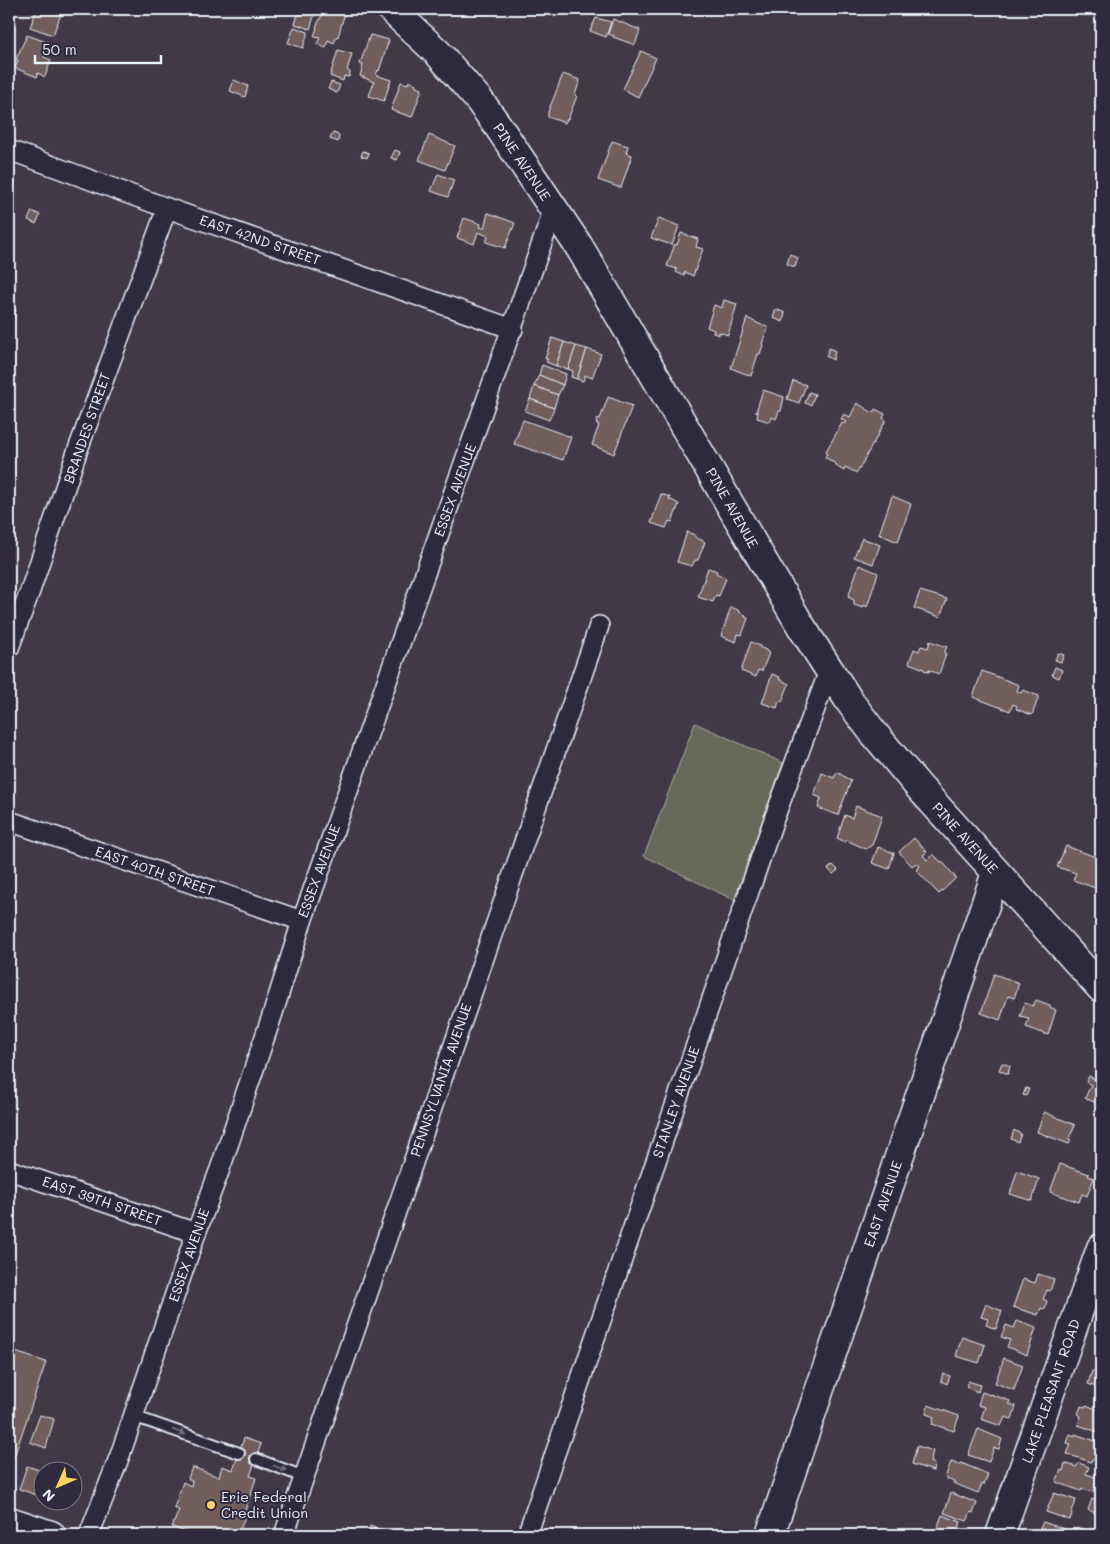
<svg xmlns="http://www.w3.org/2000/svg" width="1110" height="1544" font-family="Mali,sans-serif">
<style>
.green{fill:#66695a;stroke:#a7ada9}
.building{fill:#6f5d5c;stroke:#e8f1f8}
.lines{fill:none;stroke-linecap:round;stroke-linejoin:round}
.lane-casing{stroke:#e8f1f8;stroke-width:14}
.street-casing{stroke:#e8f1f8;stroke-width:22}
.secondary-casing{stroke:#e8f1f8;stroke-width:31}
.primary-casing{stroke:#e8f1f8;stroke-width:31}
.lane{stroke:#2f2a3d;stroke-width:10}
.street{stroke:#2f2a3d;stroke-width:19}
.secondary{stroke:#2f2a3d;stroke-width:28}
.primary{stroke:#2f2a3d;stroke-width:28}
.oneway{fill:#70707e}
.poi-dot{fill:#ffd166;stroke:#2f2a3d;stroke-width:2}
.labels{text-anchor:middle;stroke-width:4;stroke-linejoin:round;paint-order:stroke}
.street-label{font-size:14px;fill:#e8f1f8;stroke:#2f2a3d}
.poi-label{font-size:14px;fill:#e8f1f8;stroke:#2f2a3d;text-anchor:start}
</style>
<rect width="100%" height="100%" fill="#423946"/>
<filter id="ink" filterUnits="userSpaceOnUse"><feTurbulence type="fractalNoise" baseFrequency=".02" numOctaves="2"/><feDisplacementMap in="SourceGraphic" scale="10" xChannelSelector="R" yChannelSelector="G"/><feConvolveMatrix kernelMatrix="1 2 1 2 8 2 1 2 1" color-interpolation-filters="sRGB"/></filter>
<g filter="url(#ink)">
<polygon class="green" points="695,723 783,763 734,900 644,856"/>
<g class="building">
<polygon points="37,9 47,9 61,14 53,35 30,27"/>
<polygon points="300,9 305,9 315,13 310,29 295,24"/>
<polygon points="325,9 346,9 338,37 337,36 334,43 328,40 326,48 317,44 320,37 314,36 317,28 316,27"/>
<polygon points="473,9 490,9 488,14 479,11 479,12"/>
<polygon points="596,18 611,22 606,37 590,31"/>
<polygon points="613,19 640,30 635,45 613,37 614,36 608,34"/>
<polygon points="294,27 308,32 303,48 288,43"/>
<polygon points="27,35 49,43 44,57 51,60 45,77 38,73 37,77 15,68 18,60 16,59"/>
<polygon points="370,35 389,40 379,71 378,70 376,75 391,80 384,101 369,96 374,82 360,76 363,65 360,64"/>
<polygon points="338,50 352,54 347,70 350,72 349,77 344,76 343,81 330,76"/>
<polygon points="641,51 656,58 638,97 623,89"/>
<polygon points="563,74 580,80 575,95 577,96 568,119 567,119 565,123 548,117 548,112"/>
<polygon points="234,80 248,86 245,97 230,91"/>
<polygon points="409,81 416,84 416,87 422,89 412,117 391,110 401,82 408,84"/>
<polygon points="331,82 340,85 337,93 328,89"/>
<polygon points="333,133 339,135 338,142 330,139"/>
<polygon points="429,135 455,146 445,170 419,160"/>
<polygon points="612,141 628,146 626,153 632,155 621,188 598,180"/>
<polygon points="395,150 400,152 397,160 391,158"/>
<polygon points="363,151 369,153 367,158 361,156"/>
<polygon points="438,174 454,180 448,197 431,191"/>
<polygon points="32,211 40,215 36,224 28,220"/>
<polygon points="488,213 515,223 505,248 486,242 488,236 478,232 474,244 457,238 464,218 481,224 480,227 484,228"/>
<polygon points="659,218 679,226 672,245 651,238"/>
<polygon points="681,233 698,239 696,247 703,249 693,276 685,272 684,275 682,275 676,272 677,269 667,266 675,244 677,245"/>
<polygon points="790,254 798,258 795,267 787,264"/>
<polygon points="724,300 737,304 728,335 719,332 719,335 713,333 714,330 707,327 714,305 722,308"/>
<polygon points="9,308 16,310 13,320 9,319"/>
<polygon points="776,309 785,313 783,322 773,318"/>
<polygon points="747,318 759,324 768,327 762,344 763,345 760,354 758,354 751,376 731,368"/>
<polygon points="552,338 564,342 556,366 546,362 548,359 545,359"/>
<polygon points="564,342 576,346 568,369 556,366"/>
<polygon points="576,346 587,349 577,379 571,377 573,371 568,369"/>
<polygon points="829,348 835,351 833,360 826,356"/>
<polygon points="587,349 601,354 592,378 585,375 583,381 577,379"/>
<polygon points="542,365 566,374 563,385 539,375"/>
<polygon points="539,375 563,385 558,395 534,386"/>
<polygon points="793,381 806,385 799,403 787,399"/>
<polygon points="534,386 558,395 554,408 530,399"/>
<polygon points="763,390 784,397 781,411 779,411 776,419 772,417 770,422 757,418 758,412 756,412"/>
<polygon points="809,392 815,394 811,405 805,403"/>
<polygon points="608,397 632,406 614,454 592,445 599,425 596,424 598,418 600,419"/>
<polygon points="530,399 554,408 549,420 525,411"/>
<polygon points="857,403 873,413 875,409 885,414 883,418 886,420 857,473 845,467 844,471 836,466 837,465 825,457 827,454 825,453 842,423 844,424 846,422 841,419 844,414 850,417"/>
<polygon points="523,420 571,437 563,460 514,444"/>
<polygon points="661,494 670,497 669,499 679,504 672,522 669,521 666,528 651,523"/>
<polygon points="892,496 911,504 898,542 879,534"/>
<polygon points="687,532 695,535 695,537 705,542 698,560 695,560 692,566 677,562"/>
<polygon points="862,538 880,545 873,564 854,557"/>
<polygon points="859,565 878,573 867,607 864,605 863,608 854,605 854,600 848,597"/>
<polygon points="708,568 717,571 716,573 726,578 719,596 716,595 713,602 698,597"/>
<polygon points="920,591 947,599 940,617 914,608"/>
<polygon points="731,607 740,611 739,612 746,615 745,617 748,618 742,635 738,634 736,642 721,636"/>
<polygon points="930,641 947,647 944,653 946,654 939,674 929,670 929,672 924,670 924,669 909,663 914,649 919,651 921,646 928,648"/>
<polygon points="751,642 760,646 759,647 766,650 766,651 769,653 762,671 758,670 756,677 741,671"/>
<polygon points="1058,653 1064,655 1061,662 1055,660"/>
<polygon points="1055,667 1062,670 1059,678 1052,675"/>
<polygon points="982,671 1019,685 1017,691 1021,693 1023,690 1039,696 1032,715 1016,709 1017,706 1013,704 1010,711 973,697"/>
<polygon points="772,674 780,677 779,679 789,684 782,702 779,701 777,708 762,703"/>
<polygon points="837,772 851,781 838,815 818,808 821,798 814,795 822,773 834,778"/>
<polygon points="856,806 882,816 872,845 866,849 846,840 845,842 837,838 845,815 852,818"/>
<polygon points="914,838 927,852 923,855 927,860 933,854 941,862 942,861 956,878 939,894 916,870 920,866 916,863 912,866 899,852"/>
<polygon points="1066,846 1101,859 1101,872 1095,888 1073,880 1076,873 1057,867"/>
<polygon points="878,847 894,853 889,869 872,863"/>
<polygon points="833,865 838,870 833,874 828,869"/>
<polygon points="994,974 1019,983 1014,998 1008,996 1000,1020 981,1013"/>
<polygon points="1036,1000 1050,1005 1050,1007 1056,1010 1048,1035 1026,1027 1029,1018 1020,1016 1025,1003 1033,1006"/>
<polygon points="1002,1063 1010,1066 1008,1074 999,1070"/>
<polygon points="1100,1064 1101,1065 1101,1105 1085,1098 1091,1085 1086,1082 1089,1076 1094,1079"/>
<polygon points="1026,1088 1029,1089 1026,1096 1023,1095"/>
<polygon points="1044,1112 1075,1125 1069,1139 1071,1140 1069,1144 1037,1132"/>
<polygon points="1014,1130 1021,1134 1018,1142 1011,1139"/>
<polygon points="1060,1164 1089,1174 1088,1176 1094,1178 1087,1196 1082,1194 1079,1202 1050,1192"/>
<polygon points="1017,1171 1039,1179 1032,1201 1010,1194"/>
<polygon points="1038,1274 1054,1279 1050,1291 1047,1290 1043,1299 1047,1301 1045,1309 1041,1308 1038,1315 1013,1307 1023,1279 1035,1283"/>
<polygon points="986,1304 1002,1311 996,1329 986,1325 988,1319 981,1317"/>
<polygon points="1017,1321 1036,1328 1027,1355 1007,1347 1010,1340 1001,1337 1006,1325 1014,1328"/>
<polygon points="962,1337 985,1345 979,1363 956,1356"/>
<polygon points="9,1350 46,1362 13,1460 9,1459 9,1392 13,1380 9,1378"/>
<polygon points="1004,1358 1023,1365 1014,1390 995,1383"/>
<polygon points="1098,1361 1101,1362 1101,1389 1088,1384 1092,1371 1095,1371"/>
<polygon points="943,1373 950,1376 947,1384 941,1381"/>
<polygon points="968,1381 980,1385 978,1392 966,1387"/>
<polygon points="982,1392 990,1395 990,1394 1010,1401 1009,1404 1016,1406 1012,1419 1005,1417 1001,1426 981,1419 985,1407 978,1405"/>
<polygon points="928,1405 959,1416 954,1431 932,1424 934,1417 926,1414"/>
<polygon points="1086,1405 1101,1411 1101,1433 1078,1425 1081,1416 1078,1414 1081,1406 1085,1407"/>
<polygon points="40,1415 54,1419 46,1448 30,1442"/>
<polygon points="978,1429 1002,1439 999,1449 994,1448 989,1462 968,1455"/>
<polygon points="1070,1434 1075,1436 1075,1434 1098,1442 1098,1444 1101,1445 1100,1462 1092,1459 1091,1462 1067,1454 1071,1444 1067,1443"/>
<polygon points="244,1438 261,1444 250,1476 256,1478 244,1514 246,1514 238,1535 194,1535 172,1527 179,1510 174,1508 183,1482 191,1486 192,1481 188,1479 192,1467 219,1477 222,1466 233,1470"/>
<polygon points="917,1446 933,1451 930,1462 934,1464 933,1471 912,1464"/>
<polygon points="951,1462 960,1465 961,1463 988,1474 984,1485 982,1484 978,1493 953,1483 954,1482 945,1478"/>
<polygon points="1065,1463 1076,1467 1079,1463 1089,1467 1086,1474 1098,1478 1093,1492 1082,1489 1081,1491 1056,1482 1061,1470 1063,1471"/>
<polygon points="27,1466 42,1471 43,1466 50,1469 50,1472 42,1472 42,1497 19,1489"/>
<polygon points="951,1493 977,1503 973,1513 971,1512 967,1521 944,1513"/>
<polygon points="1054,1493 1076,1500 1070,1520 1046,1512"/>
<polygon points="1092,1499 1101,1502 1101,1515 1088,1510"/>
<polygon points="942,1515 961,1522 956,1535 935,1535"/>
<polygon points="1043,1522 1070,1531 1069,1535 1037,1535"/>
<polygon points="370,1526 389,1533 388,1535 367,1535"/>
<polygon points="1080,1528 1097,1534 1096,1535 1078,1535"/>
</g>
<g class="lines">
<defs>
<g id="lane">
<polyline points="133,1416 239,1453"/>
<polyline points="256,1459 304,1477"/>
</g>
<g id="street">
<polyline points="9,150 167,208 513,329"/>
<polyline points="9,648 30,591 77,452 167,208"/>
<polyline points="9,821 302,921"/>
<polyline points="9,1170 196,1233"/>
<polyline points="89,1535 119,1458 196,1233 220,1169 273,1013 302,921 554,209"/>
<polyline points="284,1535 599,626"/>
<polyline points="527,1535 774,819 829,671"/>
</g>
<g id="secondary">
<polyline points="9,1521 51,1535"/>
<polyline points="770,1535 996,873"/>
<polyline points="1000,1535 1101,1248"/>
</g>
<polyline id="primary" points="391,9 438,53 479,100 498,126 580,248 801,626 850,702 872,731 919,787 1101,988"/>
</defs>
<use href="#lane" class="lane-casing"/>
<use href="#street" class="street-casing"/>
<use href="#secondary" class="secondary-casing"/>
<use href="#primary" class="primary-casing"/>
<use href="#lane" class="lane"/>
<use href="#street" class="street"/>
<use href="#secondary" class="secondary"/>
<use href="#primary" class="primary"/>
</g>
<defs><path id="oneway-solid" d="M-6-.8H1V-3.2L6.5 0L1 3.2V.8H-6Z" transform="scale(1.25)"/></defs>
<g class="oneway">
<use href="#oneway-solid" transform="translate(179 1432) rotate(19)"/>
<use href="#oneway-solid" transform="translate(280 1468) rotate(21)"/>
</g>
</g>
<circle class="poi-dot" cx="211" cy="1505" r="5"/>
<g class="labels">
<g class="street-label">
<text transform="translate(522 162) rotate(56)" y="5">PINE AVENUE</text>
<text transform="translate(260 240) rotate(19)" y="5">EAST 42ND STREET</text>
<text transform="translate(87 428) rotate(-71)" y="5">BRANDES STREET</text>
<text transform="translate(455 490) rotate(-70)" y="5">ESSEX AVENUE</text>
<text transform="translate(732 508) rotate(60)" y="5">PINE AVENUE</text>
<text transform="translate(965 838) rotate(48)" y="5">PINE AVENUE</text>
<text transform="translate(155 871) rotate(19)" y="5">EAST 40TH STREET</text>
<text transform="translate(319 871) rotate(-70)" y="5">ESSEX AVENUE</text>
<text transform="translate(441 1080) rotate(-71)" y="5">PENNSYLVANIA AVENUE</text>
<text transform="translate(676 1102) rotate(-71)" y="5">STANLEY AVENUE</text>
<text transform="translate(102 1201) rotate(19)" y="5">EAST 39TH STREET</text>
<text transform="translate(883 1204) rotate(-71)" y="5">EAST AVENUE</text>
<text transform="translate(189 1255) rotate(-71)" y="5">ESSEX AVENUE</text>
<text transform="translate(1051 1391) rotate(-71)" y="5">LAKE PLEASANT ROAD</text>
</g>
<g class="poi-label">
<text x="221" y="1502">Erie Federal<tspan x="221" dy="16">Credit Union</tspan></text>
</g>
</g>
<rect width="1110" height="1544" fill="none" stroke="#2f2a3d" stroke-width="30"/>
<rect x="15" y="15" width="1080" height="1514" fill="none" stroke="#e8f1f8" stroke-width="2" filter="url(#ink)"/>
<g transform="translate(58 1486) rotate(225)"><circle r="24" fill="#2f2a3d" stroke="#797a88"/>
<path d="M0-4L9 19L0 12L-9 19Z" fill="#ffd166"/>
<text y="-8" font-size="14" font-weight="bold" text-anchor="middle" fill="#e8f1f8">N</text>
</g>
<path d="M35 55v8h126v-8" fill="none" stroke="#e8f1f8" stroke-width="2.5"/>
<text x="42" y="55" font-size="15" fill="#e8f1f8" stroke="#2f2a3d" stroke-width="4" paint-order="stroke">50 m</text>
</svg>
